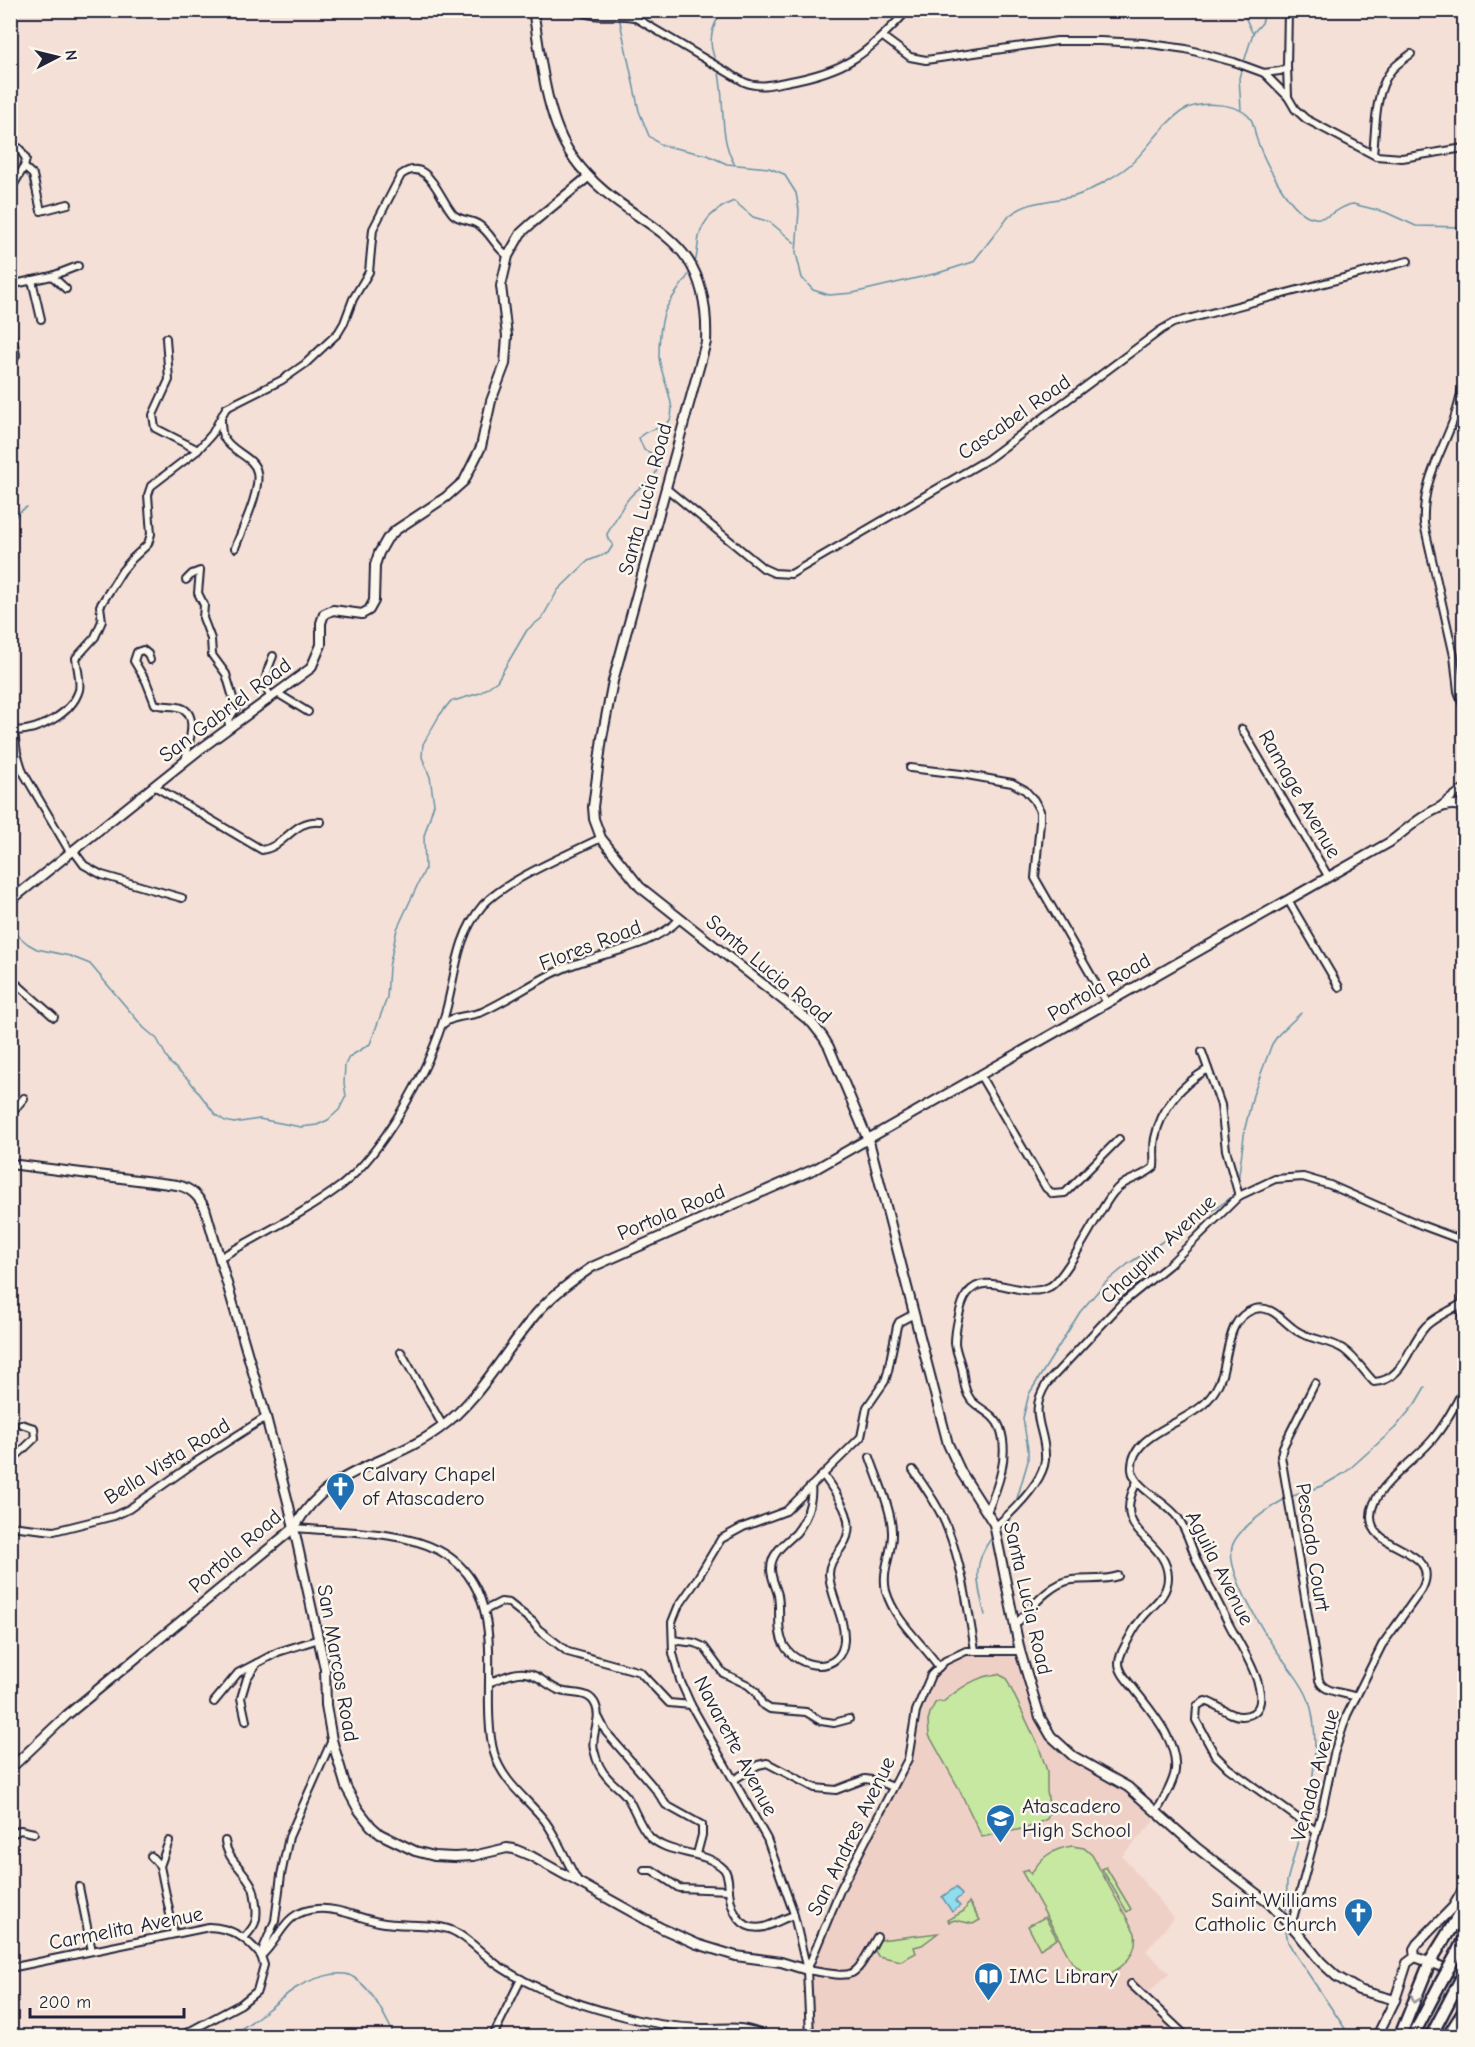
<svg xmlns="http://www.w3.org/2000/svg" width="1475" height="2047" font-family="'Comic Neue',sans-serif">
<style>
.built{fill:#efd0c7}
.green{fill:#c7e8a0;stroke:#74856e;stroke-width:1.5}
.water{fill:#90ddf0;stroke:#6492a8;stroke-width:1.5}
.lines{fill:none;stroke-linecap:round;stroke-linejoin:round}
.stream{stroke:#6492a8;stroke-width:1.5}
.minor-casing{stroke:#22223b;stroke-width:10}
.tertiary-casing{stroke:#22223b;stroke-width:12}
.motorway-casing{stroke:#22223b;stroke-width:15}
.minor{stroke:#fbf7ec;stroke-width:6}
.tertiary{stroke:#fbf7ec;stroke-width:8}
.motorway{stroke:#fbf7ec;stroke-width:10}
.motorway-bridge-casing{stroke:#22223b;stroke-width:15;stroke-linecap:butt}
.motorway-bridge{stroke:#fbf7ec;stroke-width:10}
.oneway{stroke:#99979c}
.labels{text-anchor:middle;stroke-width:5;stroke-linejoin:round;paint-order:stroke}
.street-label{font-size:21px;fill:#22223b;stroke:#fbf7ec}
.poi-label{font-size:21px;fill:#22223b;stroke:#fbf7ec;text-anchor:start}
</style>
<rect width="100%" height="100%" fill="#f4e0d6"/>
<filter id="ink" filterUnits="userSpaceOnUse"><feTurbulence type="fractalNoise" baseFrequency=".0167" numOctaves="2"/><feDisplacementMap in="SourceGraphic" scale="12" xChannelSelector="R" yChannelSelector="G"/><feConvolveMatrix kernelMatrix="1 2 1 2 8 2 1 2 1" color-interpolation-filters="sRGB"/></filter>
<g filter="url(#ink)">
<polygon class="built" points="966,1654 987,1654 1014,1657 1018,1660 1036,1718 1044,1734 1058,1750 1073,1761 1109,1779 1157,1818 1122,1856 1174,1918 1146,1951 1169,1973 1147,1994 1193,2036 931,2036 905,2027 815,2029 811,1997 811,1981 818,1950 844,1888 914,1752 921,1701 939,1672 947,1664"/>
<g class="green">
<path d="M998,1674L1006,1678L1039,1747L1047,1771V1791L1050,1812L1047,1819L1027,1828L982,1837L958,1787L929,1735L928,1721L930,1713L935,1703L939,1701L943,1702C959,1689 976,1676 998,1674Z"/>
<path d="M1072,1846L1084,1848L1092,1855L1135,1933C1139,1957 1115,1979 1091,1975C1082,1973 1077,1967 1072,1962L1022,1872L1028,1869L1031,1874C1041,1857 1052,1849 1072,1846Z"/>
<polygon points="1106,1867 1131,1909 1127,1912 1102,1869"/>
<polygon points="969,1902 980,1920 973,1924 955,1920 949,1922 948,1920 964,1911"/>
<polygon points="1045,1917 1057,1939 1040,1949 1028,1926"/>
<polygon points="938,1933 922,1945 914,1947 916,1953 901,1961 878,1956 875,1951 880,1940"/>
</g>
<polygon class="water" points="956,1887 962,1895 955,1901 960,1906 952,1912 942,1897"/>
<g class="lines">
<g class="stream">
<polyline points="1242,10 1252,32"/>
<path d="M619,17L639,111L649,136L661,145L707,155L727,164L769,168L784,174L796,193L799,210L796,253L802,278L813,290L829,295L853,293L938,273L973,262L1010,215C1029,201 1049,201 1071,197C1082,195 1094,188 1104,182C1113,177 1123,171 1131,164C1147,150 1167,118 1186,109C1202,101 1239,103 1250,118C1255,124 1254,133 1257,140C1264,160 1291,216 1315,218C1330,220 1340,205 1353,204L1385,212L1416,226L1464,227"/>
<path d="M716,61C707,43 711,27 723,10"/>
<polyline points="1244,62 1253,33 1262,23 1266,10"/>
<path d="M718,69C726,100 718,136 734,163"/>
<polyline points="1241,109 1239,78 1242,67"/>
<path d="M694,265C698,256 697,247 699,237C703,219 717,208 734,201L753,217L770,222L795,243"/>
<polyline points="10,523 19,512 27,507"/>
<path d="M10,929L28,944L37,949L70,956L90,964L144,1028L157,1039L170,1063L189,1080L215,1114L225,1121L234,1123L259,1119L301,1127L317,1125L328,1120L339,1110L346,1096L344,1083L345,1065L349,1057L370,1044L387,998L389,967L397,929L425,869L424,836L434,804L430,777L422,757L423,744L439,716L450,702L480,693L497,681L527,630L542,618L558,590L588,561L608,553L613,545L608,539L607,534C624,506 624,496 653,479L659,465L658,456L644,450L639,438C646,427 663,432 670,420C677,405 660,374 659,357C659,343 660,324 665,311C670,298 683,285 690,272"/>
<polyline points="1238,1182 1245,1128 1253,1095 1272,1044 1279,1034 1301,1013"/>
<polyline points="1290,1497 1322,1486 1346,1472 1395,1428 1415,1404 1425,1387"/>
<path d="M1285,1499C1270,1507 1236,1530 1232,1547C1226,1573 1266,1637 1282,1658C1291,1671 1304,1685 1309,1701C1320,1736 1314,1784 1304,1818"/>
<polyline points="1016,1502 1028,1461 1028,1449 1023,1418 1029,1394 1080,1312 1105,1283 1128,1264 1194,1221 1215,1209 1233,1196 1235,1192"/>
<path d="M985,1615C977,1583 971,1564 993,1536"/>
<polyline points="1286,1915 1287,1881 1302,1826"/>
<polyline points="1285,1926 1288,1942 1295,1954 1350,2036"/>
<path d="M229,2036C243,2028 255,2020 267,2010C277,2003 286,1994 296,1988C309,1980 340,1968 353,1977C374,1990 384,2016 395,2036"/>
</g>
<defs>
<g id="minor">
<path d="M578,10C597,20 614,13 634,17L744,82C758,88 771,85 785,82C848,71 865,55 908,10"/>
<polyline points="1288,10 1287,66 1288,97"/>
<polyline points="883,37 910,57 926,60 1057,41 1100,41 1143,43 1186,49 1234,62 1264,73 1280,71 1285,69 1287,66"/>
<polyline points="1264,73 1288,97 1295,109 1306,119 1376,156 1402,158 1464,148"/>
<polyline points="10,147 19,148 26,159 24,167 10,191"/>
<path d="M1373,154C1376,129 1374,94 1390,72C1395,65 1404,59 1411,54"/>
<polyline points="24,167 33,175 41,211 68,204"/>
<polyline points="52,276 66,289"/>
<polyline points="32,280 41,319"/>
<polyline points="10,285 52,276 78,266"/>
<polyline points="10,324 16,355 10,367"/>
<polyline points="166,338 169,380 153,415 155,428 198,450"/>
<path d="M1462,388C1454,439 1421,470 1424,524L1454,656L1458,691L1464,708"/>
<path d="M221,418C221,423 221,431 223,436C230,452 254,456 257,472C261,491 242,529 235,548"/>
<polyline points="667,489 763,568 774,573 791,574 988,459 1161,330 1173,323 1408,261"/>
<polyline points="186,580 192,574 200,571 198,593 204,605 203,618 211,639 212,655 226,674 236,708 228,721 230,727"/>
<path d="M150,660L148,654L143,650L137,652L134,661L146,681L155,704C163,707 170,705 178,707C201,711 188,745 185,761"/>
<polyline points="277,693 308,712"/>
<path d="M271,698C261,682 267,672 273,656"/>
<polyline points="10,705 17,753 23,772 70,852"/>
<polyline points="1242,729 1328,876"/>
<path d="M15,731C38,731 72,714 79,690C81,682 77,667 76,658L95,637L102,621L100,606L122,571L132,559L148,544L151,534L148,495L151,486L198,450L212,434L226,408L282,380L305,364L338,333L344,323L353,299L369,272L373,229L401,175C428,155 439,198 453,214C460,221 471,219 479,225C491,233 495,247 508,256"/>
<polyline points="910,768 961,774 1012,783 1025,790 1034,800 1040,811 1040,822 1035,878 1107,1003"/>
<path d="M154,786L262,850C285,847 294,818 321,822"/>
<polyline points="1439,807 1464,788"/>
<polyline points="73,850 84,865 102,875 182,898"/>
<polyline points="1288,900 1339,987"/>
<polyline points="10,978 54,1017"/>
<path d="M443,1024C453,1015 469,1017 482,1012C511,999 537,979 567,967C605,952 650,948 680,919"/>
<polyline points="1202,1052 1221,1105 1226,1150 1239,1196"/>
<polyline points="980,1075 1046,1188 1053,1194 1065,1193 1119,1139"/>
<polyline points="10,1115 24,1098"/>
<path d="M221,1257C261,1234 305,1213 342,1185C383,1152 426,1074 442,1024C456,984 453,940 483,905C506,880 569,854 601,838"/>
<polyline points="1464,1292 1461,1307 1464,1327"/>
<polyline points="401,1352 443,1426"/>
<path d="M1315,1383L1283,1447L1281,1456L1319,1680C1323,1693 1344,1692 1356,1697"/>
<path d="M870,1457C877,1478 892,1510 892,1532C893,1552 881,1570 886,1591C895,1622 922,1642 939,1667"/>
<polyline points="10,1462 35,1438 34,1428 21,1424"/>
<path d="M913,1470C926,1489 940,1508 948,1530C963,1568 968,1610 975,1650"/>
<path d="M1137,1482C1108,1535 1167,1537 1168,1577C1168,1598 1149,1607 1139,1622C1134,1628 1131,1635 1127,1642C1124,1648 1119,1655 1119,1663C1119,1673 1129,1682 1135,1690C1151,1711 1178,1741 1175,1770C1174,1783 1163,1799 1157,1811"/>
<path d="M811,1486C813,1500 806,1521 796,1533C786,1543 771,1552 771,1569C771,1578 776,1587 778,1595C781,1612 776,1630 784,1645C797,1669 842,1676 844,1640C845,1617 830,1596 829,1574C829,1562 837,1555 843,1545C859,1521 837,1496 824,1476"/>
<path d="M987,1512C998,1487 1010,1455 1000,1428C995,1414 980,1410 971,1400C964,1391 964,1380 962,1369C960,1360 956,1352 955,1343C955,1332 960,1303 967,1294C987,1268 1021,1301 1049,1287C1066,1279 1097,1213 1113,1193C1125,1178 1141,1179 1154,1167C1155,1157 1153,1148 1155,1138C1161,1108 1182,1084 1208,1069"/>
<polyline points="10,1526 54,1531 114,1516 129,1509 197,1461 266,1417"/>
<path d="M995,1527C1012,1512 1043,1483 1045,1460C1047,1429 1026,1415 1047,1383L1122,1303L1169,1265L1239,1196L1275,1179L1303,1177L1330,1185L1421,1225L1464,1241"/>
<path d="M294,1528C389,1536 485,1524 489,1648C490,1679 486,1725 494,1753C503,1783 527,1798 545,1821C559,1840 566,1862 578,1881"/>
<polyline points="485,1610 501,1602 509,1603 533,1622 538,1629 568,1652 640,1672 669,1703 691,1705"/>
<path d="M1014,1626C1030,1610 1049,1583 1072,1580C1087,1578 1103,1581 1118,1576"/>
<polyline points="673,1640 695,1643 704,1647 723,1673 748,1685 756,1692 762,1704 770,1709 806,1712 821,1721 834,1723 849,1719"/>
<path d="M490,1682C500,1679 514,1671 525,1673C539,1674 548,1687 561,1691C573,1695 590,1690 596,1706C602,1721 590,1734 594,1750C596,1759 601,1771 608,1778C614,1785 622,1790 627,1797C635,1809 639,1826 650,1837C669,1856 704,1849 724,1869C729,1875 728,1883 729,1891C731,1910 740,1932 764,1927C775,1924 784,1918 794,1915"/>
<polyline points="214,1702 238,1673 278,1652 319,1639"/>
<polyline points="599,1718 606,1732 656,1790 666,1805 702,1825 702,1835 697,1854"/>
<polyline points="246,1721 241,1698 247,1678 257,1663"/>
<polyline points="735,1779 758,1765 767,1763 815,1788 836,1790 865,1779 878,1781 893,1787"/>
<path d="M1317,1832L1228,1768L1215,1755L1196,1720L1197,1706L1205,1701C1216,1703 1230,1717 1242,1716C1285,1713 1240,1645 1231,1628C1220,1607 1209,1585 1198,1563C1191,1548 1188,1532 1178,1518C1167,1502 1134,1488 1132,1470C1129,1434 1187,1423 1206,1402C1213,1395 1219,1384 1222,1375C1229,1352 1227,1317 1255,1309C1272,1304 1284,1323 1297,1331C1311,1340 1329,1340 1343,1349C1356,1358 1363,1371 1374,1382C1404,1381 1408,1345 1426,1326C1435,1317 1450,1311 1461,1304"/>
<polyline points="10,1835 20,1830 34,1833"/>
<polyline points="169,1841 160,1866 174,1934"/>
<path d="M225,1841C227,1860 244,1869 252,1886C255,1891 255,1898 256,1905C258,1921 255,1926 244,1938"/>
<polyline points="151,1856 160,1866"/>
<polyline points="644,1870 652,1870 679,1888 729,1890"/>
<polyline points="79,1887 92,1951"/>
<path d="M1291,1926L1321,1815L1334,1754L1347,1715L1382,1645L1422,1589C1443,1547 1370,1553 1371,1516C1371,1487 1420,1458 1436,1435C1447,1421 1456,1404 1464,1388"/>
<path d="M877,1937C852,1981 858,1978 807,1970L793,1911L767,1839L691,1705L680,1680L673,1653L672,1622L678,1607L694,1584L721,1539L743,1527L786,1511L861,1437L867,1407L885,1381L888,1371L897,1326L899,1322L914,1314"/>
<path d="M10,1968L209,1927C232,1928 247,1938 261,1956C282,1937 283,1911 317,1909C337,1907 359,1918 379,1922C402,1927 429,1922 451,1930C470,1938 484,1957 502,1968C536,1990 576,2004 615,2014C642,2022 672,2027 700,2028C725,2029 742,2023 766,2036"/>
<polyline points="1131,1984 1186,2036"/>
<polyline points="181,2036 241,2004 257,1991 264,1965 261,1956 262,1951 275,1921 281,1875 289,1837 332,1740"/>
<polyline points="493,2036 521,1979"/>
<polyline points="810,2036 807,1970 841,1888 908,1759 916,1711 931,1675 945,1661 966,1651 1020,1651"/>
</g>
<g id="tertiary">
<path d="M533,10C541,56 545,117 572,156C627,235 711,219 706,342L613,681L602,738L593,807L594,819L601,838L640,887L812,1023L823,1037L829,1047L870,1145L948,1444L961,1472L994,1524L1020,1651L1040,1717L1051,1736L1073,1756L1128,1787L1197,1848L1270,1904L1296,1931L1321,1962L1336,1976L1359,1990L1395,2000"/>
<polyline points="10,901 199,750 311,668 321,645 321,623 324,614 333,610 362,614 369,610 374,601 375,565 379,553 387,539 396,530 446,497 464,481 481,447 491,401 505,364 507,336 501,286 508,256 521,233 532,223 588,177"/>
<path d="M10,1164L177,1185C191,1188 198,1196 205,1208L266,1417L289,1506L325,1669L326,1705L332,1740L346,1787L358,1809L371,1826L380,1834L415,1851L434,1856L454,1857L473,1856L507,1848L514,1849L531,1856L661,1928L697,1944L736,1956L781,1962L807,1970"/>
<path d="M10,1769L67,1715L294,1528C331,1464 385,1468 439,1429C481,1398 503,1353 536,1314C552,1295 572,1281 592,1267L817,1168L1390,842C1408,829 1442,795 1464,808"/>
<polyline points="1415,1957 1464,1975"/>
<polyline points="1377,2036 1395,2000 1407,1963 1415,1957 1414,1949 1417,1944 1453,1907 1464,1888"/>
</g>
<g id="motorway">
<polyline points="1456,1955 1464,1938"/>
<polyline points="1400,2036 1430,1962 1464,1907"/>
<polyline points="1413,2036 1441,1982"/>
<polyline points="1431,2036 1456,1988"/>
<polyline points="1448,2036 1464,2011"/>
</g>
</defs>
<use href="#minor" class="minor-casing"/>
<use href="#tertiary" class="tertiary-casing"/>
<use href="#motorway" class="motorway-casing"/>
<use href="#minor" class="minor"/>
<use href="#tertiary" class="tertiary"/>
<use href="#motorway" class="motorway"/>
<defs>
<g id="motorway-bridge">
<polyline points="1441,1982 1456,1955"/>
<polyline points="1456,1988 1464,1973"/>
</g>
</defs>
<use href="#motorway-bridge" class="motorway-bridge-casing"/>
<use href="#motorway-bridge" class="motorway-bridge"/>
</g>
<defs><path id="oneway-chevron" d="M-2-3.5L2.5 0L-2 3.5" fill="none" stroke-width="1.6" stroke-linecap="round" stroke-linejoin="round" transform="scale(1.5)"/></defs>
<use class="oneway" href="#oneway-chevron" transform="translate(1415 1999) rotate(112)"/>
</g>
<defs>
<symbol id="church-pin" viewBox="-11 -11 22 30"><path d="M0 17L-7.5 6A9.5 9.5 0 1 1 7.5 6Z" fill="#1f6fb2" stroke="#fbf7ec"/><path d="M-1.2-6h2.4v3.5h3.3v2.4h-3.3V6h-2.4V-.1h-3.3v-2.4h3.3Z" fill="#fff"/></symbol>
<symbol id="school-pin" viewBox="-11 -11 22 30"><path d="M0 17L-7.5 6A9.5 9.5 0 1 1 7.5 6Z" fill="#1f6fb2" stroke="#fbf7ec"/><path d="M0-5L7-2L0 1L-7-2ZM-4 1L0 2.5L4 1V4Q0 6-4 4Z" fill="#fff"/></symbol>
<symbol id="library-pin" viewBox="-11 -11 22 30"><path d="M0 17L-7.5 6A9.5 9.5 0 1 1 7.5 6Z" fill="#1f6fb2" stroke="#fbf7ec"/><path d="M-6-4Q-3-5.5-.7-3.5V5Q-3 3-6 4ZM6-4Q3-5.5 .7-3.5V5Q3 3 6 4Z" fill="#fff"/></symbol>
</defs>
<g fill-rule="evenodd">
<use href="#church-pin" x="324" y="1470" width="33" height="45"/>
<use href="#school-pin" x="984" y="1802" width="33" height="45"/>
<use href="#church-pin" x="1342" y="1896" width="33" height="45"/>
<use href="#library-pin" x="972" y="1960" width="33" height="45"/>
</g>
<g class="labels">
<g class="street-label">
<text transform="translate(1014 417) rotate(-35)" y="7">Cascabel Road</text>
<text transform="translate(645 499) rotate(-75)" y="7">Santa Lucia Road</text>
<text transform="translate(225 710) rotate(-37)" y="7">San Gabriel Road</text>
<text transform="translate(1300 794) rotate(60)" y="7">Ramage Avenue</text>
<text transform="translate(590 945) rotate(-21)" y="7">Flores Road</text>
<text transform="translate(769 969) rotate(40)" y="7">Santa Lucia Road</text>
<text transform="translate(1099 987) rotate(-30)" y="7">Portola Road</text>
<text transform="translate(671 1212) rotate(-23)" y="7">Portola Road</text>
<text transform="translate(1158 1249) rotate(-43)" y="7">Chauplin Avenue</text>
<text transform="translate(167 1461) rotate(-32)" y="7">Bella Vista Road</text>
<text transform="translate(1313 1547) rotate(81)" y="7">Pescado Court</text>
<text transform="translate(235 1551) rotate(-41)" y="7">Portola Road</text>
<text transform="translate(1220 1568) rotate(63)" y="7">Aguila Avenue</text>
<text transform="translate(1028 1598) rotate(77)" y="7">Santa Lucia Road</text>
<text transform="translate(338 1663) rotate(80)" y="7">San Marcos Road</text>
<text transform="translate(736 1746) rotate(62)" y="7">Navarette Avenue</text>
<text transform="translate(1315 1775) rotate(-75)" y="7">Venado Avenue</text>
<text transform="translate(851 1836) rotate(-64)" y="7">San Andres Avenue</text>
<text transform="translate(126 1928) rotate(-11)" y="7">Carmelita Avenue</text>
</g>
<g class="poi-label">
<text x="362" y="1481">Calvary Chapel<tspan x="362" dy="24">of Atascadero</tspan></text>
<text x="1022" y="1813">Atascadero<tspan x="1022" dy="24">High School</tspan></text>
<text x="1337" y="1907" text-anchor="end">Saint Williams<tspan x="1337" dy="24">Catholic Church</tspan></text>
<text x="1009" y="1983">IMC Library</text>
</g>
</g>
<rect width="1475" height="2047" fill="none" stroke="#fbf7ec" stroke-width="36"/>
<rect x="18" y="18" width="1439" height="2011" fill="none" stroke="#22223b" stroke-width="2" filter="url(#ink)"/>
<g transform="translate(57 57) rotate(83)" stroke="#fbf7ec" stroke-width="4.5" paint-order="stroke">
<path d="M0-4.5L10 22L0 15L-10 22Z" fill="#22223b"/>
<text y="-9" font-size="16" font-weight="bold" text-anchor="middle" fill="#22223b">N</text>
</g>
<path d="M30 2008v9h154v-9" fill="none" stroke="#22223b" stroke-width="3"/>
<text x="39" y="2008" font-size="18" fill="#22223b" stroke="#fbf7ec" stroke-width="4.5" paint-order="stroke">200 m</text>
</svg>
